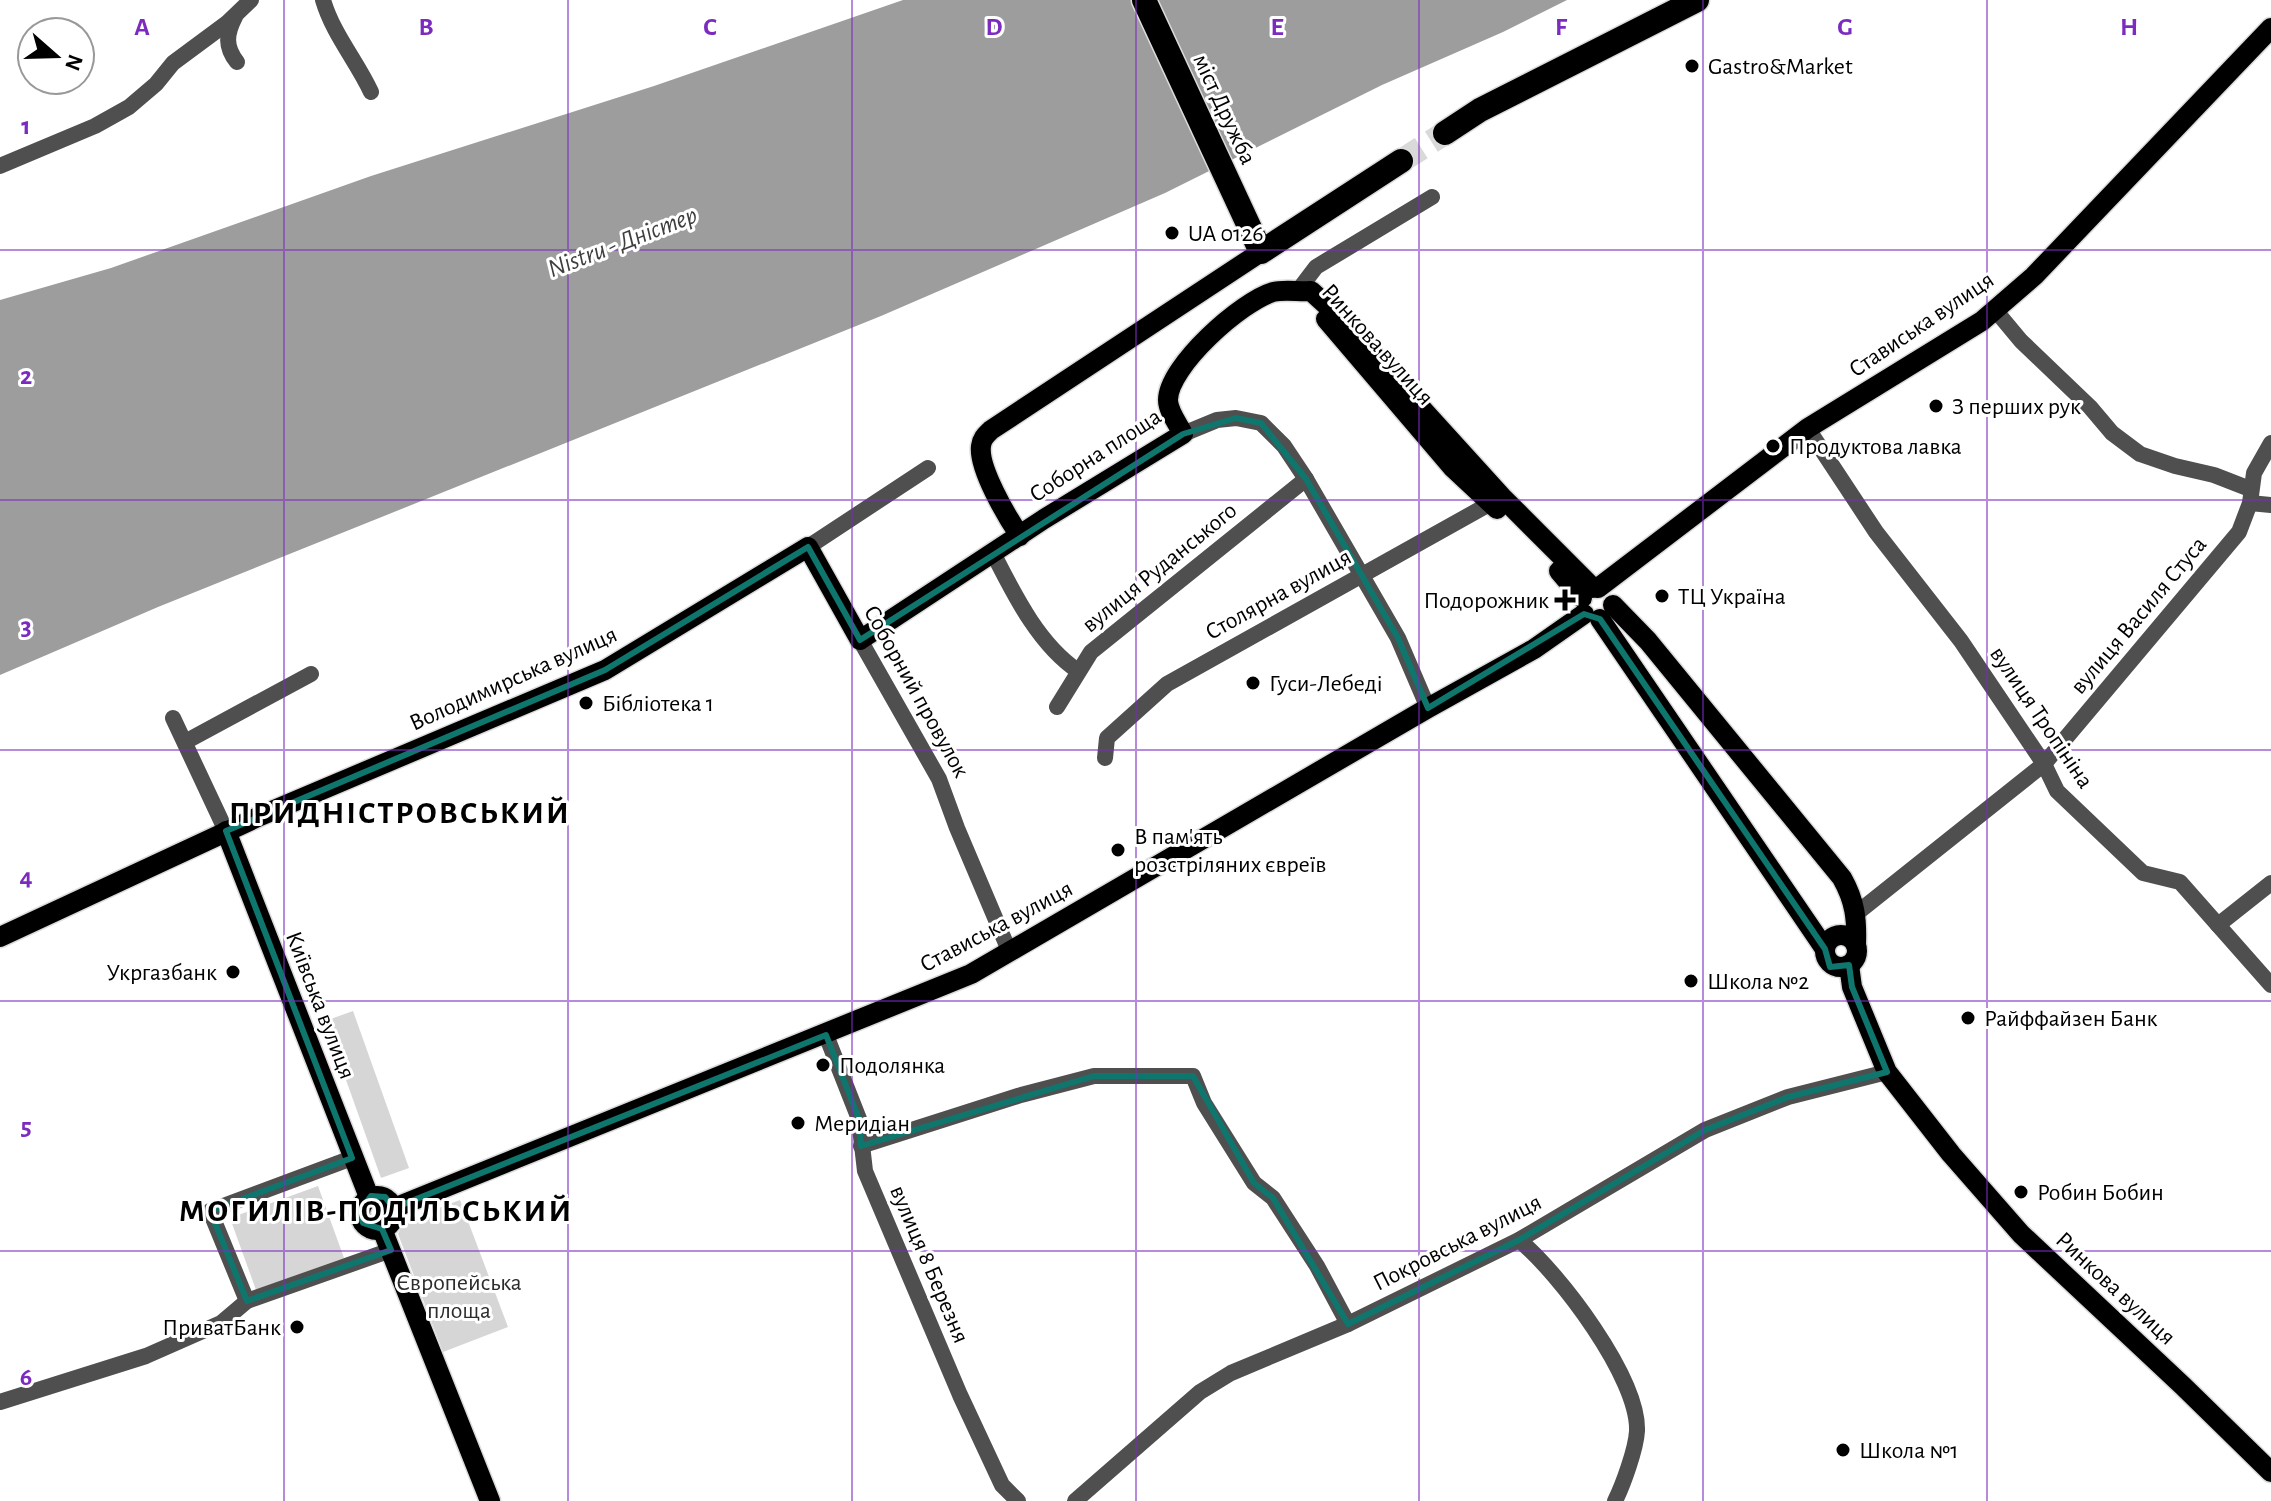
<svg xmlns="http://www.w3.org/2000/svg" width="2271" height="1501" font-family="'Alegreya Sans',sans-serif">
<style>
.green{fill:#d6d6d6}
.water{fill:#9d9d9d}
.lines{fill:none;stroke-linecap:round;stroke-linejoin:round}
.highway-tunnel{stroke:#d9d9d9;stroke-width:24;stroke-dasharray:24 12;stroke-linecap:butt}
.major-casing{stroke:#dbdbdb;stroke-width:23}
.highway-casing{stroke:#dbdbdb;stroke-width:27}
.minor{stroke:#4f4f4f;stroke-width:16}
.major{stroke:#000;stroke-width:20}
.highway{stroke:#000;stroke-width:24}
.marked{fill:none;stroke:#0f766e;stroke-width:6;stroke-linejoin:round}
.grid{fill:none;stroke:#7b2cbf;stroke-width:2;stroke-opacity:0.55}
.poi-dot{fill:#000;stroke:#fff;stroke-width:3}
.labels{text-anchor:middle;stroke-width:6;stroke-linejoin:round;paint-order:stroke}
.poi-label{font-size:24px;fill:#000;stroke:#fff;text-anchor:start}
.street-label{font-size:24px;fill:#000;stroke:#fff}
.park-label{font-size:24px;fill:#2d2d2d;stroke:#fff}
.water-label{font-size:26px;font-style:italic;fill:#3e3e3e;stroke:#fff}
.district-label{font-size:32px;font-weight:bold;letter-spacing:2px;fill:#000;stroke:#fff}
.grid-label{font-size:26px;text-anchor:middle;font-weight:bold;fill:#7b2cbf;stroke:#fff;stroke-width:6;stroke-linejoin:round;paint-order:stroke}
</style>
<rect width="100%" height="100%" fill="#fff"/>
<g class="green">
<polygon points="353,1011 409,1168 381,1178 325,1021"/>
<polygon points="318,1186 344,1258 256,1290 230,1218"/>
<polygon points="460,1200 508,1327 443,1352 398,1234 404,1221"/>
</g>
<polygon class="water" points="903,0 1567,0 1503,32 1382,85 1165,193 881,316 158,607 0,675 0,300 111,268 371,176 654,86"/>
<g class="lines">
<polyline class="highway-tunnel" points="1401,161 1445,133"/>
<defs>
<g id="major">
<polyline points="1326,319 1453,468 1497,509"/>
<path d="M1020,536C1007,517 978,468 981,446C982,438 986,435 991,430L1261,252"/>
<polyline points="1559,571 1582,598"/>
<polyline points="1598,588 1808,428 1982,321 2034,276 2271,28"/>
<path d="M1613,605L1648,641L1842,878C1855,901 1857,919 1856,945"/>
<polyline points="1600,619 1825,949"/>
<polyline points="226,831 369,1197"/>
<circle cx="1841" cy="951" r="16"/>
<path d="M0,937L260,816L605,670L808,547L860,640L1044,519L1183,434C1178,424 1168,411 1168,400C1168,366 1242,301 1273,292C1284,289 1300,292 1311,291L1334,312L1502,497L1593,588"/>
<polyline points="1849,965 1852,987 1887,1072 1951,1154 2021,1234 2183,1386 2271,1472"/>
<circle cx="377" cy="1213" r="17"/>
<polyline points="394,1208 971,974 1428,708 1534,649 1584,614"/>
<polyline points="382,1229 490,1501"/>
</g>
<g id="highway">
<polyline points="1144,0 1261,252 1401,161"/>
<polyline points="1445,133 1480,110 1697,0"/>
</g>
</defs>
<use href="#major" class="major-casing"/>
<use href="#highway" class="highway-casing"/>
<g class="minor">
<path d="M323,0C333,34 356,60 371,92"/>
<path d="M235,17C226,34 225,47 237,62"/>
<polyline points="0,166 95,126 129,107 156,84 173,63 227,23 251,0"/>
<polyline points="1297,292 1316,267 1432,197"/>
<polyline points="1996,311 2021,341 2090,407 2112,433 2140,454 2175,466 2214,475 2250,489"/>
<polyline points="1183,434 1217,420 1236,418 1261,423 1284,446 1306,479 1398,638 1428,708"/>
<polyline points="1812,435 1876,532 1961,641 2044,764 2057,791 2143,873 2180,882 2271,985"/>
<polyline points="2250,503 2271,505"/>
<polyline points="808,547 928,468"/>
<path d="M993,553C1014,594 1038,644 1078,671"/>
<polyline points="860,640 939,779 957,828 1010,953"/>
<polyline points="1057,707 1091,652 1306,479"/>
<polyline points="173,718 226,831"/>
<polyline points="185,742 311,674"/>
<polyline points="1105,758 1107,738 1167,684 1500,498"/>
<polyline points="1857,913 2044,764 2239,532 2250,503 2254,473 2271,443"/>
<polyline points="2218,925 2271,883"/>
<polyline points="826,1035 859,1119 865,1171 960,1395 1002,1485 1018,1501"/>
<polyline points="861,1146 1021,1095 1094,1076 1193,1076 1204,1103 1254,1183 1273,1198 1317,1266 1348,1324"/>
<path d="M1519,1240C1559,1273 1639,1378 1637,1431C1636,1449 1623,1485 1615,1501"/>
<polyline points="247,1301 210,1211 352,1158"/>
<polyline points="0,1402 146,1356 221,1323 247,1301 391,1250"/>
<polyline points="1075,1501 1200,1392 1231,1373 1348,1324 1519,1240 1705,1130 1788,1097 1887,1072"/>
</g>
<use href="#major" class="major"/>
<use href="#highway" class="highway"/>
</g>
<path class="marked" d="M1236,418L1261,423L1306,479L1398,638L1428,708L1584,614L1600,619L1825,949L1830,967L1849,965L1852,987L1887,1072L1788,1097L1705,1130L1519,1240L1348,1324L1273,1198L1254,1183L1193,1076H1094L861,1146L859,1119L826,1035L394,1208L385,1197L371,1196L359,1213L363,1223L382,1229L391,1250L247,1301L210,1211L352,1158L226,831L605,670L808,547L860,640L1183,434Z"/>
<path class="grid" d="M284,0V1501M568,0V1501M852,0V1501M1136,0V1501M1419,0V1501M1703,0V1501M1987,0V1501M0,250H2271M0,500H2271M0,750H2271M0,1001H2271M0,1251H2271"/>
<g class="poi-dot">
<circle cx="1692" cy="66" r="8"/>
<circle cx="1172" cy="233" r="8"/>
<circle cx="1936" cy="406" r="8"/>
<circle cx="1773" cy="446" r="8"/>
<circle cx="1662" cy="596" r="8"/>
<path d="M1561 588h8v8h8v8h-8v8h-8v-8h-8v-8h8z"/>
<circle cx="1253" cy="683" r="8"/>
<circle cx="586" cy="703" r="8"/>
<circle cx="1118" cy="850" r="8"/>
<circle cx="233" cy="972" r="8"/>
<circle cx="1691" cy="981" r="8"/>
<circle cx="1968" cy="1018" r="8"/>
<circle cx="823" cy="1065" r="8"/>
<circle cx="798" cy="1123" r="8"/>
<circle cx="2021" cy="1192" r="8"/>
<circle cx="297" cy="1327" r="8"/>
<circle cx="1843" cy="1450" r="8"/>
</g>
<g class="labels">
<g class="poi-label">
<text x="1708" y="74">Gastro&amp;Market</text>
<text x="1188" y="241">UA 0126</text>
<text x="1952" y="414">З перших рук</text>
<text x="1789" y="454">Продуктова лавка</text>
<text x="1678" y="604">ТЦ Україна</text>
<text x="1549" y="608" text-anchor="end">Подорожник</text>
<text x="1269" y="691">Гуси-Лебеді</text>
<text x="602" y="711">Бібліотека 1</text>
<text x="1134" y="844">В пам'ять<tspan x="1134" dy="28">розстріляних євреїв</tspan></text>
<text x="217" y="980" text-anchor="end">Укргазбанк</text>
<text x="1707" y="989">Школа №2</text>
<text x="1984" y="1026">Райффайзен Банк</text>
<text x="839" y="1073">Подолянка</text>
<text x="814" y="1131">Меридіан</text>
<text x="2037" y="1200">Робин Бобин</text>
<text x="281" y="1335" text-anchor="end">ПриватБанк</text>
<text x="1859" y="1458">Школа №1</text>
</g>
<g class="street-label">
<text transform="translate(1225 109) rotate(65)" y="8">міст Дружба</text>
<text transform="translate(1921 324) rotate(-34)" y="8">Стависька вулиця</text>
<text transform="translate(1378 344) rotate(48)" y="8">Ринкова вулиця</text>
<text transform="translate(1095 455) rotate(-33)" y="8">Соборна площа</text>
<text transform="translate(1159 567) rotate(-39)" y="8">вулиця Руданського</text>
<text transform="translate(1278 594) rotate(-29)" y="8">Столярна вулиця</text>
<text transform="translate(2138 615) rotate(-50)" y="8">вулиця Василя Стуса</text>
<text transform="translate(513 678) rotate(-24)" y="8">Володимирська вулиця</text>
<text transform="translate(917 691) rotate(61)" y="8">Соборний провулок</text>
<text transform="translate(2042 717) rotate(56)" y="8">вулиця Тропініна</text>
<text transform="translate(996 926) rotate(-28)" y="8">Стависька вулиця</text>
<text transform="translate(321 1005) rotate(69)" y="8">Київська вулиця</text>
<text transform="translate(1457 1242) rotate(-27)" y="8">Покровська вулиця</text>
<text transform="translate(930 1264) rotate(67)" y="8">вулиця 8 Березня</text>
<text transform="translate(2116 1288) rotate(43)" y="8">Ринкова вулиця</text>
</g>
<g class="park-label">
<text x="459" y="1290">Європейська<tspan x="459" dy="28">площа</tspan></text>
</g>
<g class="water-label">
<text transform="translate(622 241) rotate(-21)" y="9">Nistru - Дністер</text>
</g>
<g class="district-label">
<text x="400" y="823">ПРИДНІСТРОВСЬКИЙ</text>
<text x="376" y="1221">МОГИЛІВ-ПОДІЛЬСЬКИЙ</text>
</g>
</g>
<g class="grid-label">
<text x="142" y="35">A</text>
<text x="426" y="35">B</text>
<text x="710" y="35">C</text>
<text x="994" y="35">D</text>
<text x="1277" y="35">E</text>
<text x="1561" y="35">F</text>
<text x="1845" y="35">G</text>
<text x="2129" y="35">H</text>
<text x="26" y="134">1</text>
<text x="26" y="384">2</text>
<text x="26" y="635">3</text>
<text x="26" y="885">4</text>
<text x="26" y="1135">5</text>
<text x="26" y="1385">6</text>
</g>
<g transform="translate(56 56) rotate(110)"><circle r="38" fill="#ffffff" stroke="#999999" stroke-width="2"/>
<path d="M0-6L14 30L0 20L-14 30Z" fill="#000000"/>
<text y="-12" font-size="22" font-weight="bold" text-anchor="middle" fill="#000000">N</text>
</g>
</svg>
